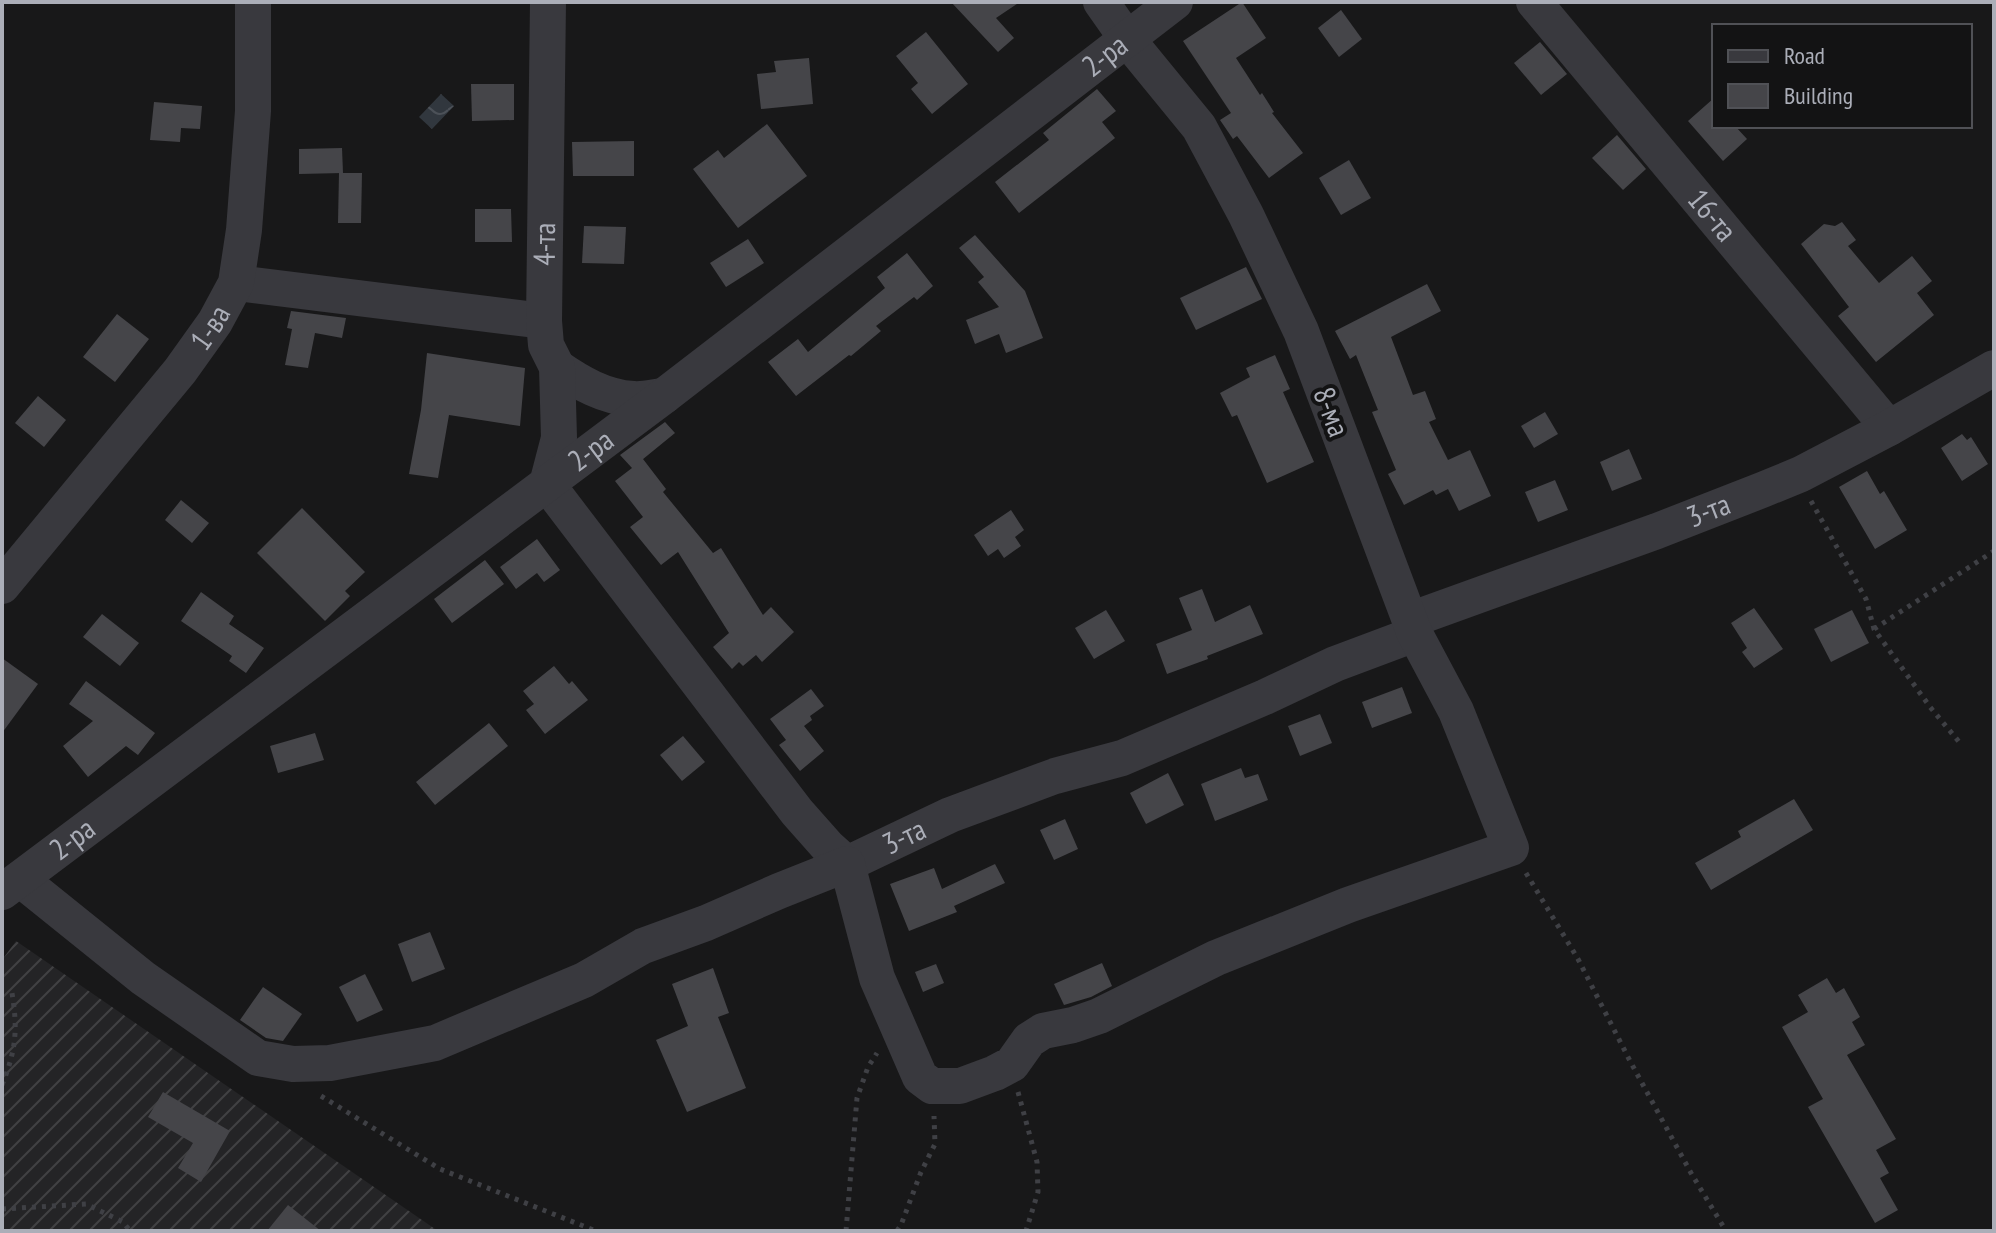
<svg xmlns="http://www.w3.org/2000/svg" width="1996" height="1233" font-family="'PT Sans Narrow',sans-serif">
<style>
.industrial{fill:url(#industrial-furrows)}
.water{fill:url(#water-waves)}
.building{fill:#454549}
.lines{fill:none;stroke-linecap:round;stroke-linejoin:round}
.path{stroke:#3f4045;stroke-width:5;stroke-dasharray:4 6;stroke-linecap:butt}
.minor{stroke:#39393e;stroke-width:36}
.labels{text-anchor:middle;stroke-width:8;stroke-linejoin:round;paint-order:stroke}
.street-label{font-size:30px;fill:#abaeb8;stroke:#131314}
</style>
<defs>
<pattern id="industrial-furrows" width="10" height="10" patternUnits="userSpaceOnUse" patternTransform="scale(2)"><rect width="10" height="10" fill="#242426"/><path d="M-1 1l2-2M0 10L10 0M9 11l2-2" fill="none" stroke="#414143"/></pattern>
<pattern id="water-waves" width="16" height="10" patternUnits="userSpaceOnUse" patternTransform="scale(2)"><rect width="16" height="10" fill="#31373e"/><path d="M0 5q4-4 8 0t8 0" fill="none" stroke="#4c5158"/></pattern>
</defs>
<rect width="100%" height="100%" fill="#181819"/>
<polygon class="industrial" points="16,941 438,1231 2,1231 2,960"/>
<polygon class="water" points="441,94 454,106 432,129 419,117"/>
<g class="building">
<polygon points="951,2 1020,2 996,18 1014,38 998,52"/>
<polygon points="1242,2 1266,38 1236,58 1260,95 1262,93 1274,112 1272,113 1303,153 1269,178 1237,136 1233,139 1220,120 1231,113 1183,41"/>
<polygon points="1341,10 1362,39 1339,57 1318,28"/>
<polygon points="926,32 968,84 932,114 911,89 918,83 896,56"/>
<polygon points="1540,42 1567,74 1541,95 1514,63"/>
<polygon points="809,58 813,104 761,109 757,74 776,72 774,61"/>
<polygon points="471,84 514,84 514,120 472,121"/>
<polygon points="1097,89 1116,111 1102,122 1115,138 1019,213 995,182 1049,140 1043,133"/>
<polygon points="1714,98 1714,126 1735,126 1747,139 1723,161 1688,121"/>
<polygon points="154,102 202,106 200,129 181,128 180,142 150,140"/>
<polygon points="767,124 807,176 738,228 693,169 718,150 724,158"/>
<polygon points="1617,135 1646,169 1623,190 1592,158"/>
<polygon points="634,141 634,176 573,176 572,142"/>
<polygon points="342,148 343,173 299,174 299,149"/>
<polygon points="1349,160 1371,198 1341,215 1319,178"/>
<polygon points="339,173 362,173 361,223 338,223"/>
<polygon points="475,209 511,209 512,242 475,242"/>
<polygon points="1842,222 1856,240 1848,246 1879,283 1912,256 1932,281 1917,293 1934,315 1876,362 1838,316 1849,307 1801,244 1824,224 1835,226"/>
<polygon points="584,226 626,227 624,264 582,263"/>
<polygon points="975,235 1025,291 1043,338 1006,353 999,334 975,344 966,320 999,307 978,282 984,277 959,248"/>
<polygon points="748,239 764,263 726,287 710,263"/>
<polygon points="907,253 933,286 917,300 914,297 876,326 881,331 851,356 849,355 796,396 768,362 798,339 808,352 885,288 877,277"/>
<polygon points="1246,267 1262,299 1196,330 1180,298"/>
<polygon points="1427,284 1441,311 1391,337 1413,395 1425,391 1436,419 1429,422 1448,460 1470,450 1491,496 1459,511 1448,489 1436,495 1433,490 1404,505 1388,474 1396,470 1372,412 1378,410 1356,355 1350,359 1335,331"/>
<polygon points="291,311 346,318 342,338 315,333 308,368 285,365 292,329 287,328"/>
<polygon points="117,314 149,339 115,382 83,357"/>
<polygon points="427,353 525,368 520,426 449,415 438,478 409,474 421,410"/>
<polygon points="1275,355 1290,389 1283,392 1314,462 1267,483 1237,415 1232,417 1220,393 1250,377 1246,368"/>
<polygon points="38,396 66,420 44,447 15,423"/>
<polygon points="1545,412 1558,434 1534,448 1521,426"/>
<polygon points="665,422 675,433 637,464 643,459 666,489 663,492 713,553 721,548 763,615 771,607 794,632 762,662 756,655 743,666 739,662 732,669 713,647 729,633 678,552 661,565 630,527 643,517 615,481 632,468 620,455"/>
<polygon points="1962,434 1967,440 1971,437 1988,464 1962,481 1941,448"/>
<polygon points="1629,449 1642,479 1612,491 1600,462"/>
<polygon points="1867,471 1880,494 1884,491 1907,530 1875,549 1839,487"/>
<polygon points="1555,480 1568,510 1538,522 1525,492"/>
<polygon points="181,500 209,523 192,543 165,520"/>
<polygon points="302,508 365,572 345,591 350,596 325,621 257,553"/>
<polygon points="1011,510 1024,530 1015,537 1021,546 1004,558 998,549 988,556 974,535"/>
<polygon points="537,539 560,570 544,582 537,573 516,589 500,567"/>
<polygon points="485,560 504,584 452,623 434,599"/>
<polygon points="1202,589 1215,622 1250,605 1263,634 1207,656 1208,659 1167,674 1156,644 1192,630 1179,598"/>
<polygon points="201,592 234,616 229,624 264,648 246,673 229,661 232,656 181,621"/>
<polygon points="1754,608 1783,649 1754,668 1742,652 1747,648 1731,623"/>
<polygon points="1106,610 1125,641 1094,659 1075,628"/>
<polygon points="1852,610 1869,643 1831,662 1814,629"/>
<polygon points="102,614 139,643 120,666 83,637"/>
<polygon points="2,658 38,684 2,733"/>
<polygon points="554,666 569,684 572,681 588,700 545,734 526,710 534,704 523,691"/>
<polygon points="86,681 155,733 138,755 126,746 88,777 63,746 93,721 69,704"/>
<polygon points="1402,687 1412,713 1372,728 1362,702"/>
<polygon points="811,689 824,706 810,716 812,720 804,726 824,751 800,771 779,745 786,740 770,719"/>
<polygon points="1320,714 1332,743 1300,756 1288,726"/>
<polygon points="489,723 508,746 435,805 416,782"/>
<polygon points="315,733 324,760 278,773 270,746"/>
<polygon points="683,736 705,762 682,781 660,755"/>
<polygon points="1241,768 1245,778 1258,774 1268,800 1215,821 1201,784"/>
<polygon points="1168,773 1184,805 1146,824 1130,793"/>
<polygon points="1794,799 1813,830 1711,890 1695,863 1741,837 1738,831"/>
<polygon points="1065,819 1078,849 1054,860 1040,830"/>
<polygon points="995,864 1005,883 954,906 957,912 909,931 890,884 934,868 942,889"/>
<polygon points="430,932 445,969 412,982 398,944"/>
<polygon points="1102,963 1112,986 1091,997 1064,1005 1054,984"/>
<polygon points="936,964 944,983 923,992 915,972"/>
<polygon points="713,968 729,1013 718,1017 746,1088 687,1112 656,1040 688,1026 672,984"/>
<polygon points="365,974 383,1010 357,1022 339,987"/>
<polygon points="1827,978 1836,993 1844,988 1860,1017 1852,1022 1865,1045 1847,1055 1896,1139 1876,1150 1889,1173 1880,1178 1898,1210 1875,1223 1808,1107 1823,1099 1782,1027 1808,1012 1798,995"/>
<polygon points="263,987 302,1014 283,1041 266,1038 240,1020"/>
<polygon points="163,1092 230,1131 201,1182 178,1168 193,1143 148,1117"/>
<polygon points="288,1205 321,1231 267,1231"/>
</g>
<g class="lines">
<g class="path">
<polyline points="1811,501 1866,599 1874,629 1930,707 1960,743"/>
<polyline points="1874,629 1994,551"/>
<polyline points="1526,873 1578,959 1630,1061 1691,1173 1726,1231"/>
<path d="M2,1085C16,1050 18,1030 12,993"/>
<polyline points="1018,1092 1037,1162 1038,1192 1026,1231"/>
<polyline points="321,1096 440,1169 596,1231"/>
<polyline points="2,1209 86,1204 123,1222 130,1231"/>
<polyline points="846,1231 857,1098 868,1067 877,1053"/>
<polyline points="897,1231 901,1225 921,1172 935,1144 934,1116"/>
</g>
<g class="minor">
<path id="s1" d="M1534,2L1889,428"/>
<polyline points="236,283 544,321"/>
<path d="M557,367C580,383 604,397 633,399C643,400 654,397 664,396"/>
<path id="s2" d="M547,484L797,812L828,847L847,864L950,815L1055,776L1122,758L1265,697L1335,664L1415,634"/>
<path id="s3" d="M547,484L559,438L557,367L546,345L544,321L548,2"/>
<path id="s4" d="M2,586L180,371L215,322L236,283L244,230L253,111V2"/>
<path id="s5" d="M1410,620L1657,531L1762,490L1801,474L1889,428L1994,368"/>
<polyline points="20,879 143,978 258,1058 293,1064 330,1063 435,1043 584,980 643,946 706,923 779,891 847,864 877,978 920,1077 932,1086 960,1086 995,1073 1012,1064 1029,1040 1043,1031 1073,1025 1099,1016 1216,958 1348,905 1511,848 1456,711 1415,634 1301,331 1246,215 1199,127 1127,39 1101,2"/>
<path id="s6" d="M2,892L664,396L1175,2"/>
</g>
</g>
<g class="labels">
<g class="street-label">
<text dy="10" stroke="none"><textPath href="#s6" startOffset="1384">2-ра</textPath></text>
<text dy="10" stroke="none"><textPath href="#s1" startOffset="278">16-та</textPath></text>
<text dy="10" stroke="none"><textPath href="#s3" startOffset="244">4-та</textPath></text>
<text dy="10" stroke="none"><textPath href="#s4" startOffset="332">1-ва</textPath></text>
<text transform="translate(1331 412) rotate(69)" y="10">8-ма</text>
<text dy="10" stroke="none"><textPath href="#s6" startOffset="736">2-ра</textPath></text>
<text dy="10" stroke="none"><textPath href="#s5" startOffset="318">3-та</textPath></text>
<text dy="10" stroke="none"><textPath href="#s2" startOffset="548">3-та</textPath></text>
<text dy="10" stroke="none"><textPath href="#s6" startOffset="88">2-ра</textPath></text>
</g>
</g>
<rect width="1996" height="1233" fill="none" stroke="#abaeb8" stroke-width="8"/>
<rect x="1712" y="24" width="260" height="104" fill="#131314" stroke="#505156" stroke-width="2"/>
<rect x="1728" y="50" width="40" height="12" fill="#39393e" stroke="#505156" stroke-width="2"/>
<text x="1784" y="64" font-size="24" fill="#abaeb8">Road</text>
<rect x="1728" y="84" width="40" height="24" fill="#454549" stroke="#505156" stroke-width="2"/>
<text x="1784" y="104" font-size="24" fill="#abaeb8">Building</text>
</svg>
